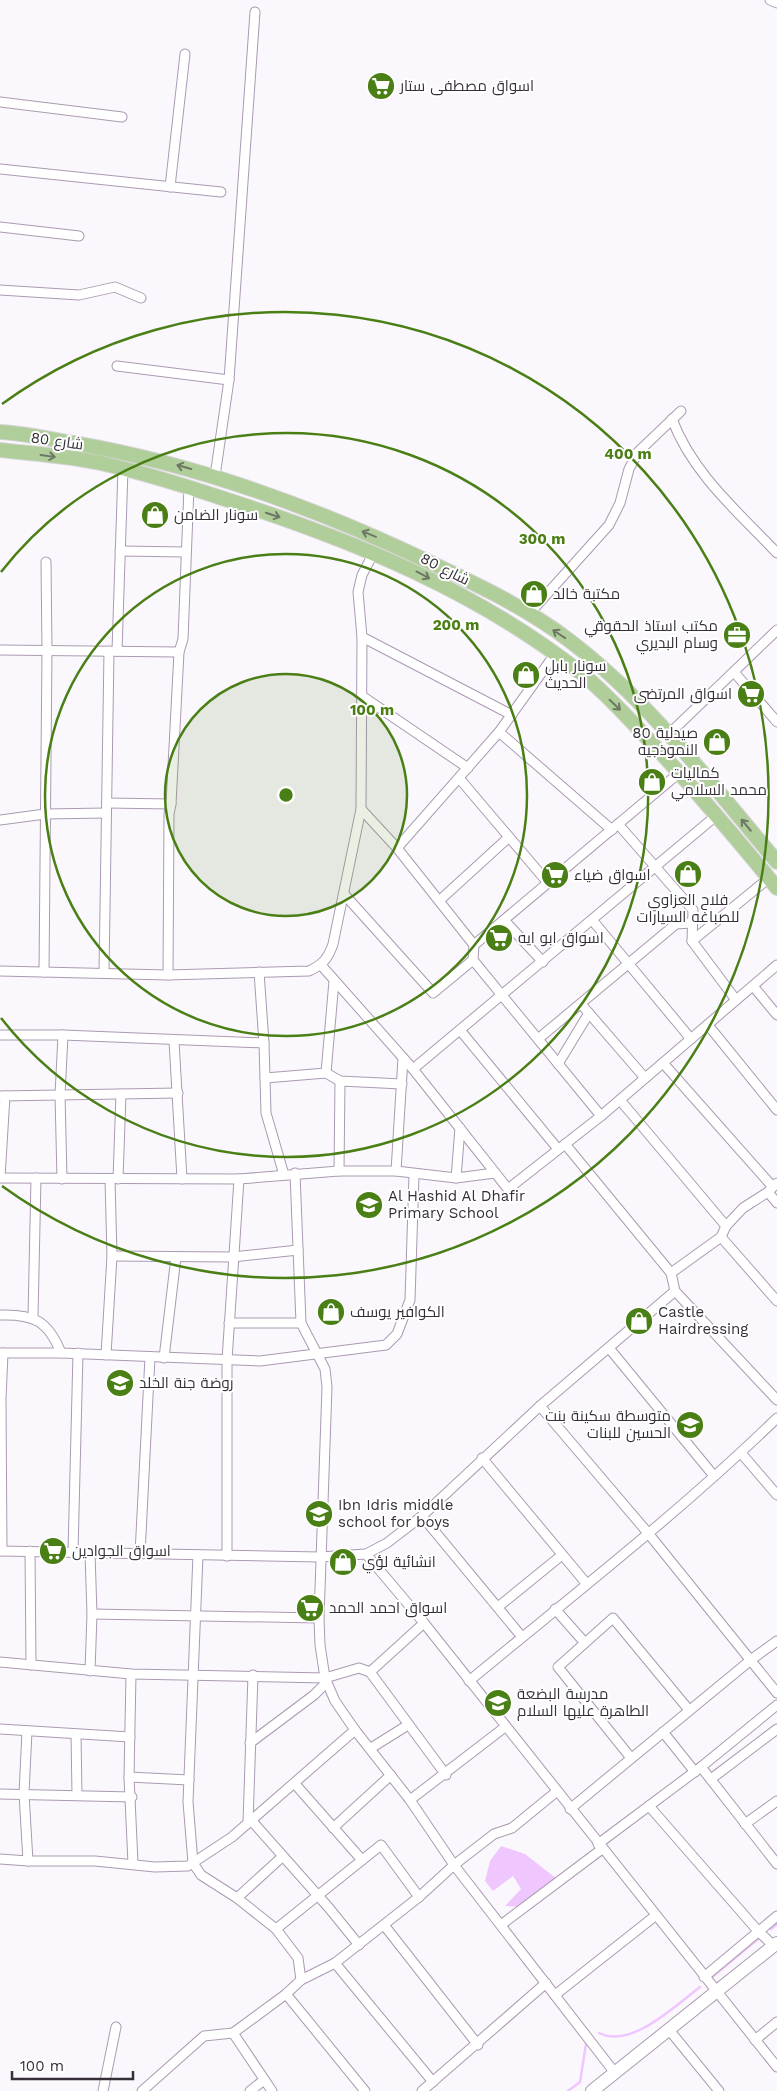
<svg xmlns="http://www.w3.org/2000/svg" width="777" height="2091" font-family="'Work Sans',Cairo,sans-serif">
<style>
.water{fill:#f0c6ff}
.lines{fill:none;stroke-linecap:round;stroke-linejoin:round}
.stream{stroke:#f0c6ff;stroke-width:2.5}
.street-casing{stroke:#ab9ab1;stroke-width:11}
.secondary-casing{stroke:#ab9ab1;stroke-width:14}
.primary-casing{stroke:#d7d5d7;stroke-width:16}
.street{stroke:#fff;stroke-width:9}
.secondary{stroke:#fff;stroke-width:12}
.primary{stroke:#b0ce9a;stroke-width:14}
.oneway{stroke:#6d7765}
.ring{fill:none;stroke:#4a7f15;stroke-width:2.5}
.labels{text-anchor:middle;stroke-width:4;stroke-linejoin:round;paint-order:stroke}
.poi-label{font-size:15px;fill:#362f39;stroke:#fff;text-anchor:start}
.street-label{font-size:15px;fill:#362f39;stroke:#fff}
.centre{fill:#4a7f15;stroke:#fff;stroke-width:2.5}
.ring-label{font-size:15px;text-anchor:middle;font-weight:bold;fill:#4a7f15;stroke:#fff;stroke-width:4;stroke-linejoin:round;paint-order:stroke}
</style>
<rect width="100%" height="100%" fill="#fbf8fd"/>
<polygon class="water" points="501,1846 525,1854 557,1879 526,1907 505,1906 521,1889 513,1876 493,1891 485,1881 490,1861"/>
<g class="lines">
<g class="stream">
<polyline points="771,1929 777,1924"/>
<polyline points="711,1978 758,1939"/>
<path d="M599,2033C631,2049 675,2006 700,1987"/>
<polyline points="568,2091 580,2082 586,2044"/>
</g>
<defs>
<g id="street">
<polyline points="770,0 777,3"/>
<polyline points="0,102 122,117"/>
<polyline points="0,169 221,192"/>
<polyline points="170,187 185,54"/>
<polyline points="0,227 79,236"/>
<polyline points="0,290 79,295 115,287 141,298"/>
<polyline points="117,366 229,380"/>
<path d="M672,419C692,473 738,512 777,553"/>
<polyline points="215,476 229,380 255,12"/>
<polyline points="120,551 186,552"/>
<polyline points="529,614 609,525 620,503 629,469 638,452 681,411"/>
<polyline points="362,637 512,715"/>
<polyline points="0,650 179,652"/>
<polyline points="117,651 123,469"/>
<polyline points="734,672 777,722"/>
<polyline points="362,696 468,768"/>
<polyline points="499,732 612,830"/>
<polyline points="669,734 777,630"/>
<polyline points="459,778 548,883"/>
<polyline points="107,803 171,804"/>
<polyline points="361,809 397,848 474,945 473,960 601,1116"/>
<polyline points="0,820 45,814 106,813"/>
<polyline points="618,824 693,910 692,941 736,1000"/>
<polyline points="397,848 499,732 555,654"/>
<polyline points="344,894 433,993 473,960"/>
<polyline points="440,900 509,837"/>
<polyline points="504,920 543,962"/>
<polyline points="593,921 691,1039"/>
<polyline points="692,941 769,878"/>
<polyline points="474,945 679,773"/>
<polyline points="321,965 413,1069 508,1189 601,1116 777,965"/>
<path d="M0,971L168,975L309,971C322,965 328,959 333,944L361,809L362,637L358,592L362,575L373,554"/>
<polyline points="44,972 47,651 46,562"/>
<polyline points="259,972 264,1043 266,1113 284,1175"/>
<polyline points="104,973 109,651"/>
<polyline points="168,975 169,814 171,804 179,652 183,639 189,487"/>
<polyline points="753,986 777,1015"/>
<polyline points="581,1004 645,1078"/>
<polyline points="708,1025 777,1110"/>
<polyline points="460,1030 558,1149"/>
<polyline points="0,1035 63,1035 264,1043"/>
<polyline points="538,1039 676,924 691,923"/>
<polyline points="174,1041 182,1179"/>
<polyline points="663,1063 772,1186"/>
<polyline points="558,1064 589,1013"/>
<polyline points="413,1069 717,815"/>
<polyline points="326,1073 334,981"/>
<polyline points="265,1078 326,1073 340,1081 402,1084"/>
<polyline points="0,1096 178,1093"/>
<polyline points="620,1100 726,1226"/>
<polyline points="565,1144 671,1273 675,1291 777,1400"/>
<polyline points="339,1171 340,1081"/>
<polyline points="396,1171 403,1058"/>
<polyline points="295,1173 301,1323 325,1369 327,1387 319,1618 320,1645 325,1678 335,1701 355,1730 410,1800 454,1865 615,2073"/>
<polyline points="0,1178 239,1179 339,1171 396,1171 456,1178 495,1173"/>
<polyline points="0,1178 5,1096"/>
<polyline points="456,1178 460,1128"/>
<polyline points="62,1179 60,1095 63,1035"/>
<polyline points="118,1179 121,1094"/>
<polyline points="768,1192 777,1203"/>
<polyline points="721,1237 777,1301"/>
<polyline points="112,1256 232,1257 298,1250"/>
<polyline points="671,1273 721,1237 726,1226 743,1208 768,1192 777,1183"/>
<path d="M0,1315C33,1314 48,1320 61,1353"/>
<polyline points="33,1317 36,1178"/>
<polyline points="229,1323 301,1323"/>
<polyline points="609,1348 714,1476"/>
<polyline points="0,1353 61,1353 260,1361 386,1345 397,1334 410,1300 414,1175"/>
<polyline points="106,1355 112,1256 110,1179"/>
<polyline points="164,1358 176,1257"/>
<polyline points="540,1406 648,1533 777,1693"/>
<polyline points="741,1453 777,1495"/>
<polyline points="482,1458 586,1583"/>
<polyline points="422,1516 522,1637"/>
<polyline points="0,1551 320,1557 366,1554 387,1543 422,1516 540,1406 675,1291"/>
<polyline points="2,1551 1,1399 3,1353"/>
<polyline points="30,1551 31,1665"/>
<polyline points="73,1552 78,1353"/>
<polyline points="140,1554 150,1357"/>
<polyline points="366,1554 424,1623 777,2067"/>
<polyline points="198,1555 188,1802 193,1863 201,1875 237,1898 276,1929 298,1958 301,1980"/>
<polyline points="227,1556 227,1360 239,1179"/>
<polyline points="498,1607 562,1555"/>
<polyline points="555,1609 585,1643"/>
<polyline points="92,1614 319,1618"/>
<polyline points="0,1662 131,1674 325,1678 359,1668 370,1672 446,1775"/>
<polyline points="90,1671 92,1614 90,1553"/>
<polyline points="370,1672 424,1623"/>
<polyline points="131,1674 129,1777 133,1863"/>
<path d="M469,1681C573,1595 680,1512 777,1418"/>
<polyline points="0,1729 130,1737"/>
<polyline points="27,1731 24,1794 28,1861"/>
<polyline points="663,1732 695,1772"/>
<polyline points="76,1734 77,1795"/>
<polyline points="250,1743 314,1695 327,1682"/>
<polyline points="371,1748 408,1725"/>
<polyline points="631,1758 558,1667 613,1618 689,1710"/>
<polyline points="701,1767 777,1864"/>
<polyline points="129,1777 189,1780"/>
<polyline points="711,1779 777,1729"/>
<polyline points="295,1784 362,1860"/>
<polyline points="0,1794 132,1797"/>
<polyline points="410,1800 505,1727"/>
<polyline points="649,1806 758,1931 774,1946"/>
<polyline points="570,1809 752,1659 777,1641"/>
<polyline points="251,1820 329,1908 359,1945"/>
<polyline points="248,1822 253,1675"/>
<polyline points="745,1824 777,1801"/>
<polyline points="333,1828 391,1775"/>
<polyline points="598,1844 701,1767 777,1705"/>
<polyline points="0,1859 28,1861 95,1861 155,1867 188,1866 232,1837 355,1730"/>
<polyline points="237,1898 282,1857"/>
<polyline points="384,1925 478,2045"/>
<polyline points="501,1925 602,1849"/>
<polyline points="276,1929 381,1845 419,1897"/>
<polyline points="335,1963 433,2082"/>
<polyline points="704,1977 777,1916"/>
<polyline points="286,1994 365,2091"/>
<polyline points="555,1995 655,1916"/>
<polyline points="670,2031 719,2091"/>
<polyline points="233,2033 272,2091"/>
<polyline points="755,2040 777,2022"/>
<polyline points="103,2091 116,2027"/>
<polyline points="142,2091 204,2036 233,2033 286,1994 301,1980 335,1963 419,1897 454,1865 494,1834 512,1828 556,1792"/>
<polyline points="250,2091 264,2080"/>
<polyline points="422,2091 546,1983"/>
</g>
<polyline id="secondary" points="592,2091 777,1943"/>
<g id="primary">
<path d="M0,432C24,433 49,439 73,443C197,464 316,508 429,562C478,585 527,608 570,641C650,702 712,785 777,862"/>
<path d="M0,450C35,454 71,456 105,464C149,474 192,488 234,502C357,542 478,592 581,673C606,693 628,718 650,741C694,788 736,838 777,888"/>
</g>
</defs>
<use href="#street" class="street-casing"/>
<use href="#secondary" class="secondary-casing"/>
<use href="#primary" class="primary-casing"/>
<use href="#street" class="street"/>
<use href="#secondary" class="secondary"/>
<use href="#primary" class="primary"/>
</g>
<defs><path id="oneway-shaft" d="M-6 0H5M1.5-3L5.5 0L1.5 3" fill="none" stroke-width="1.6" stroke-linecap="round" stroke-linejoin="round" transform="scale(1.25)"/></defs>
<g class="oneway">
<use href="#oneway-shaft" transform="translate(48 456) rotate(8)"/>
<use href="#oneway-shaft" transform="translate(184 467) rotate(-164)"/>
<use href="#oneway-shaft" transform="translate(273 515) rotate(18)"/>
<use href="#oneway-shaft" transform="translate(369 534) rotate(-158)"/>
<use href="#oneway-shaft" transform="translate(423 575) rotate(28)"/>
<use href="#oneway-shaft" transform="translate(559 634) rotate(-146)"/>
<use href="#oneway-shaft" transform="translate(615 705) rotate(44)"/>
<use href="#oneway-shaft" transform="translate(746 825) rotate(-130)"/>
</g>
<circle cx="286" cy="795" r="121" fill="#4a7f15" fill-opacity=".12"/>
<g class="ring">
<circle cx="286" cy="795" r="121"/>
<circle cx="286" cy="795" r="241"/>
<path d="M1 572A362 362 0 1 1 1 1018"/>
<path d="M2 404A483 483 0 1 1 2 1186"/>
</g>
<defs>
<symbol id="supermarket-disc" viewBox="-11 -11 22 22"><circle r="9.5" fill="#4a7f15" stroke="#fff"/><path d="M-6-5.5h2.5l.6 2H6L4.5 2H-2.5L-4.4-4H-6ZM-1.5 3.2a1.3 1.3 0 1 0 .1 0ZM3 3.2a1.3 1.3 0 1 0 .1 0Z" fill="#fff"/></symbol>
<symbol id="shop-disc" viewBox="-11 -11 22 22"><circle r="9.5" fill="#4a7f15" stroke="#fff"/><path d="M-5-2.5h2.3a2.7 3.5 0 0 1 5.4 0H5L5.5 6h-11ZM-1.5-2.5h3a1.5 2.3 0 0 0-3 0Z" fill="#fff"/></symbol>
<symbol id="office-disc" viewBox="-11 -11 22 22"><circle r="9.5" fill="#4a7f15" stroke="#fff"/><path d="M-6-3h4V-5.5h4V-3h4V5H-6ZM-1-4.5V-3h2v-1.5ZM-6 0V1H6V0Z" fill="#fff"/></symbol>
<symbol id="school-disc" viewBox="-11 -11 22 22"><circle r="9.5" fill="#4a7f15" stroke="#fff"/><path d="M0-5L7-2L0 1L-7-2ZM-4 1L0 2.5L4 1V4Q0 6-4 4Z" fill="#fff"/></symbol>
</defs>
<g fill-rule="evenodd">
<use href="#supermarket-disc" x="365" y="70" width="32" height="32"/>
<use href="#shop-disc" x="139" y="499" width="32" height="32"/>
<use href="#shop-disc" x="518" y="578" width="32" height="32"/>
<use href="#office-disc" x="721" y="619" width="32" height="32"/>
<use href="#shop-disc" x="510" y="659" width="32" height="32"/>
<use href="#supermarket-disc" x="735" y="678" width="32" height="32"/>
<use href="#shop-disc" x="701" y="726" width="32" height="32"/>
<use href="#shop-disc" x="636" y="766" width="32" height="32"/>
<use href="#shop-disc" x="672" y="858" width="32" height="32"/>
<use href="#supermarket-disc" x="539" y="859" width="32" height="32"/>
<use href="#supermarket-disc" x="483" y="922" width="32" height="32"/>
<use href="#school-disc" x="353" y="1189" width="32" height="32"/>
<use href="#shop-disc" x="315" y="1296" width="32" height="32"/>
<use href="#shop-disc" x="623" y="1305" width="32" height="32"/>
<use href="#school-disc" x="104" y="1367" width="32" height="32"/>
<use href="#school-disc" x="674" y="1409" width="32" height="32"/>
<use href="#school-disc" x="303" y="1498" width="32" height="32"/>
<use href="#supermarket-disc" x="37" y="1535" width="32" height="32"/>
<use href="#shop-disc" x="327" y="1546" width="32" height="32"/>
<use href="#supermarket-disc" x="294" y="1592" width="32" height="32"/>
<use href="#school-disc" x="482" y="1687" width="32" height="32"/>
</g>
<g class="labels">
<g class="poi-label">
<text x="400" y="91">اسواق مصطفى ستار</text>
<text x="174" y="520">سونار الضامن</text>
<text x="553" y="599">مكتبة خالد</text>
<text x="718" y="631" text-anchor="end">مكتب استاذ الحقوقي<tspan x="718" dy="17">وسام البديري</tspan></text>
<text x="545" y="671">سونار بابل<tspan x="545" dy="17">الحديث</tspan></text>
<text x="732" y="699" text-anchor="end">اسواق المرتضى</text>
<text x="698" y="738" text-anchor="end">صيدلية 80<tspan x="698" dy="17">النموذجيه</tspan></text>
<text x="671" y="778">كماليات<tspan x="671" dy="17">محمد السلامي</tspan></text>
<text x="574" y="880">اسواق ضياء</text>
<text x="688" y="905" text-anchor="middle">فلاح العزاوي<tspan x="688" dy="17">للصباغه السيارات</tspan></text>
<text x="518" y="943">اسواق ابو ايه</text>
<text x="388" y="1201">Al Hashid Al Dhafir<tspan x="388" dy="17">Primary School</tspan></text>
<text x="350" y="1317">الكوافير يوسف</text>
<text x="658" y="1317">Castle<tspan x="658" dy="17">Hairdressing</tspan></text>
<text x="139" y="1388">روضة جنة الخلد</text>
<text x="671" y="1421" text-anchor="end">متوسطة سكينة بنت<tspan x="671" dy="17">الحسين للبنات</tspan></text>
<text x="338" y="1510">Ibn Idris middle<tspan x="338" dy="17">school for boys</tspan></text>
<text x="72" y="1556">اسواق الجوادين</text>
<text x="362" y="1567">انشائية لؤي</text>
<text x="329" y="1613">اسواق احمد الحمد</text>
<text x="517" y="1699">مدرسة البضعة<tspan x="517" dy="17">الطاهرة عليها السلام</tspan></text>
</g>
<g class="street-label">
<text transform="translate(57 441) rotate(8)" y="5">شارع 80</text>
<text transform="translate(445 569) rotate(27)" y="5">شارع 80</text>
</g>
</g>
<circle cx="286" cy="795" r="8" class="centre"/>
<g class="ring-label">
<text x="628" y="459">400 m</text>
<text x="542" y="544">300 m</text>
<text x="456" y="630">200 m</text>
<text x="372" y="715">100 m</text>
</g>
<path d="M12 2071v8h121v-8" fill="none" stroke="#362f39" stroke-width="2.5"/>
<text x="20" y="2071" font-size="15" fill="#362f39" stroke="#ffffff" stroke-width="4" paint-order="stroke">100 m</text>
</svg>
